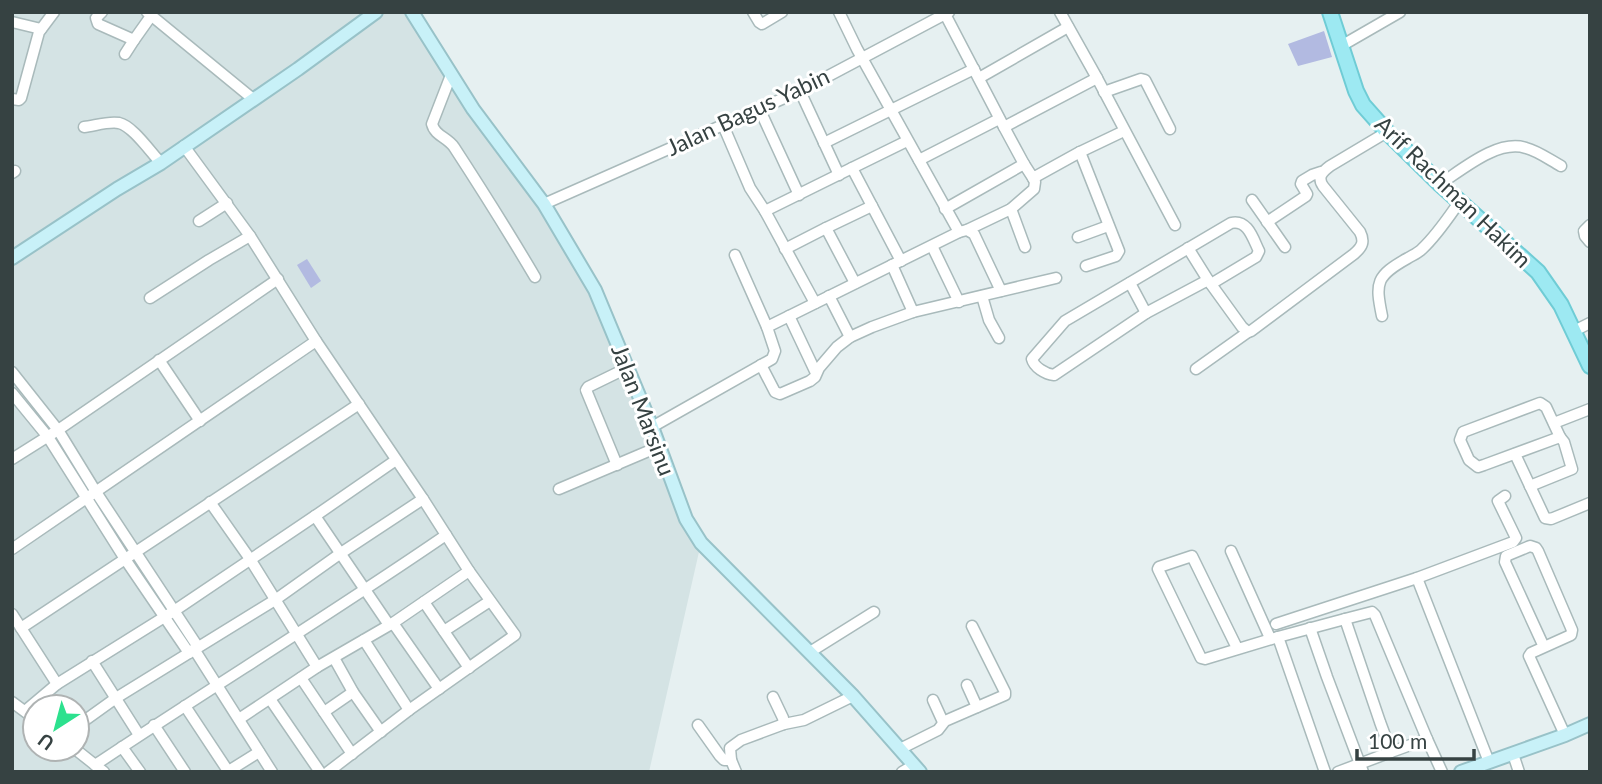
<svg xmlns="http://www.w3.org/2000/svg" width="1602" height="784" font-family="Lato,sans-serif">
<style>
.residential{fill:#d4e3e4;fill-rule:evenodd}
.park{fill:#b2bae1}
.lines{fill:none;stroke-linecap:round;stroke-linejoin:round}
.street-casing{stroke:#a9babb;stroke-width:13}
.secondary-casing{stroke:#98c2c8;stroke-width:16}
.primary-casing{stroke:#6fccd5;stroke-width:18}
.street{stroke:#fff;stroke-width:10}
.secondary{stroke:#c8f1f8;stroke-width:12}
.primary{stroke:#9de9f2;stroke-width:14}
.labels{text-anchor:middle;stroke-width:6;stroke-linejoin:round;paint-order:stroke}
.street-label{font-size:23px;fill:#364242;stroke:#fff}
</style>
<rect width="100%" height="100%" fill="#e6f0f1"/>
<path class="residential" d="M12,12H412L552,218L652,427L701,543L649,772H12ZM35,707H77V749H35Z"/>
<g class="park">
<polygon points="1324,31 1332,57 1298,66 1288,44"/>
<polygon points="307,259 321,281 311,288 297,265"/>
</g>
<g class="lines">
<defs>
<g id="street">
<polyline points="102,12 96,18 98,24 134,40 151,16"/>
<polyline points="147,12 253,99"/>
<polyline points="753,12 759,22 762,24 782,12"/>
<polyline points="839,12 857,49 959,232"/>
<polyline points="945,14 1004,127 1097,78 1060,12"/>
<polyline points="12,22 41,29"/>
<polyline points="1341,46 1400,12"/>
<polyline points="125,54 134,40"/>
<path d="M451,75L432,124C435,136 447,137 454,147C482,190 509,233 535,277"/>
<polyline points="979,78 1068,27"/>
<polyline points="1097,78 1175,225"/>
<polyline points="800,91 839,175"/>
<polyline points="1104,92 1141,79 1145,80 1170,129"/>
<polyline points="12,99 19,100 21,98 39,32 54,12"/>
<polyline points="759,108 799,195"/>
<polyline points="723,125 750,188 765,211 815,303"/>
<path d="M84,127C94,126 108,121 119,123C133,126 151,153 161,163"/>
<polyline points="824,143 974,69"/>
<polyline points="184,146 250,236 316,341 423,499 469,571 515,635 409,710 328,772"/>
<polyline points="1080,152 1119,251 1116,256 1086,266"/>
<polyline points="919,160 999,119"/>
<polyline points="1024,164 1033,178 1080,152 1124,131"/>
<polyline points="852,168 907,141"/>
<polyline points="12,173 15,171"/>
<path d="M1440,184C1463,169 1498,139 1526,148C1538,151 1550,160 1561,166"/>
<polyline points="1252,200 1285,247"/>
<polyline points="544,204 800,91 949,12"/>
<polyline points="945,209 1024,164 1004,127"/>
<polyline points="1011,209 1025,247"/>
<polyline points="765,211 852,168 901,261"/>
<polyline points="199,221 227,203"/>
<polyline points="1267,222 1306,196 1307,194 1301,184 1302,181 1312,175 1321,172"/>
<polyline points="1590,225 1584,231 1585,236 1590,242"/>
<polyline points="826,228 872,206"/>
<polyline points="967,230 1011,209 1034,189 1035,182 1033,178"/>
<polyline points="1078,237 1108,226"/>
<polyline points="932,246 959,302"/>
<path d="M1188,248L1208,280L1242,327L1248,332L1251,331L1354,254C1362,247 1365,242 1360,232L1323,186C1317,177 1322,172 1330,166L1387,132"/>
<polyline points="785,249 826,228 855,283"/>
<polyline points="735,255 767,327"/>
<polyline points="892,265 913,312 1056,278"/>
<path d="M1208,280L1146,313L1054,375C1045,374 1034,367 1032,359L1065,321L1231,223C1248,219 1253,239 1259,251L1256,257L1211,284"/>
<polyline points="1130,283 1146,313"/>
<polyline points="829,296 850,337"/>
<polyline points="982,296 989,320 999,338"/>
<polyline points="150,298 209,260 250,236"/>
<polyline points="789,316 816,373"/>
<path d="M1382,316C1375,282 1376,276 1408,258C1413,255 1418,253 1422,249C1437,235 1448,218 1460,201"/>
<polyline points="1574,331 1590,323"/>
<polyline points="159,360 200,421"/>
<polyline points="761,365 775,392 780,394 810,381 815,377 819,368 837,347 850,337 872,327 913,312"/>
<polyline points="1196,369 1248,332"/>
<polyline points="12,372 58,430 96,492 198,647"/>
<polyline points="12,393 48,437 125,559 189,653"/>
<polygon points="1540,403 1546,407 1560,437 1484,465 1478,467 1469,460 1460,440 1463,432"/>
<polyline points="1554,423 1590,409"/>
<polyline points="652,427 772,359 775,351 767,327 959,232 967,230 974,234 1001,291"/>
<polyline points="1515,454 1545,518 1551,519 1590,503"/>
<polyline points="12,459 58,430 278,279"/>
<polyline points="617,465 586,390 588,387 627,368"/>
<polyline points="1530,486 1572,469 1564,442 1560,437"/>
<polyline points="559,489 658,447"/>
<polyline points="210,502 250,559 317,667"/>
<polyline points="315,516 389,625"/>
<polyline points="12,549 316,341"/>
<polyline points="1231,551 1270,638"/>
<polyline points="1417,578 1489,762"/>
<polyline points="424,602 469,668"/>
<polyline points="12,614 57,684"/>
<polyline points="1345,619 1372,612 1375,615 1427,739 1391,752"/>
<polyline points="393,623 439,689"/>
<polyline points="1276,624 1417,578 1513,542 1516,538 1498,501 1505,496"/>
<polyline points="21,628 359,404"/>
<polyline points="1310,628 1327,677 1363,772"/>
<polyline points="444,631 490,601"/>
<polyline points="364,640 409,710"/>
<polyline points="1544,647 1505,562 1506,556 1530,546 1536,548 1538,551 1572,630 1571,635 1531,653 1529,656 1565,735"/>
<polyline points="1237,648 1192,556 1159,567 1158,569 1201,658 1205,659 1278,637"/>
<polyline points="194,649 272,772"/>
<polyline points="810,652 874,612"/>
<polyline points="334,658 353,692 381,732"/>
<polyline points="92,661 139,735"/>
<polyline points="301,678 352,754"/>
<polyline points="967,685 977,707"/>
<polyline points="773,697 783,718 784,724 804,720 853,696"/>
<polyline points="270,699 320,772"/>
<polyline points="933,700 943,722"/>
<polyline points="12,702 35,719"/>
<polyline points="185,706 228,771"/>
<polyline points="25,711 57,684 174,611 315,516 396,460"/>
<polyline points="324,712 353,692"/>
<polyline points="239,719 317,667 393,623 469,571"/>
<polyline points="154,725 185,772"/>
<polyline points="698,725 720,756 724,760 731,760"/>
<polyline points="77,726 116,698 275,600 341,553 423,499"/>
<polyline points="1427,739 1442,772"/>
<polyline points="122,747 140,772"/>
<polyline points="75,749 104,772"/>
<polyline points="900,749 938,730 945,721 1005,695 1005,692 972,626"/>
<polyline points="1513,754 1519,772"/>
<path d="M95,765C212,687 331,614 446,535"/>
<polyline points="227,772 259,752"/>
<polyline points="736,772 731,760 730,748 741,740 784,724"/>
<polyline points="902,772 914,765"/>
<polyline points="1325,772 1278,637 1345,619 1380,722 1391,752 1338,772"/>
</g>
<g id="secondary">
<polyline points="412,12 473,109 544,204 595,290 652,427 686,519 701,543 853,696 920,772"/>
<polyline points="12,258 117,189 161,163 298,69 376,12"/>
<polyline points="1461,772 1565,735 1590,724"/>
</g>
<polyline id="primary" points="1330,12 1356,91 1363,105 1387,132 1440,184 1538,272 1561,305 1590,366"/>
</defs>
<use href="#street" class="street-casing"/>
<use href="#secondary" class="secondary-casing"/>
<use href="#primary" class="primary-casing"/>
<use href="#street" class="street"/>
<use href="#secondary" class="secondary"/>
<use href="#primary" class="primary"/>
</g>
<g class="labels">
<g class="street-label">
<text transform="translate(748 112) rotate(-25)" y="8">Jalan Bagus Yabin</text>
<text transform="translate(1453 192) rotate(44)" y="8">Arif Rachman Hakim</text>
<text transform="translate(643 410) rotate(69)" y="8">Jalan Marsinu</text>
</g>
</g>
<rect width="1602" height="784" fill="none" stroke="#364242" stroke-width="28"/>
<g transform="translate(56 728) rotate(216)"><circle r="33" fill="#ffffff" stroke="#afb3b3" stroke-width="2"/>
<path d="M0-5L12 26L0 18L-12 26Z" fill="#2ce18e"/>
<text y="-10" font-size="19" font-weight="bold" text-anchor="middle" fill="#364242">U</text>
</g>
<path d="M1357 749v10h117v-10" fill="none" stroke="#364242" stroke-width="3.5"/>
<text x="1368" y="749" font-size="21" fill="#364242" stroke="#ffffff" stroke-width="5" paint-order="stroke">100 m</text>
</svg>
